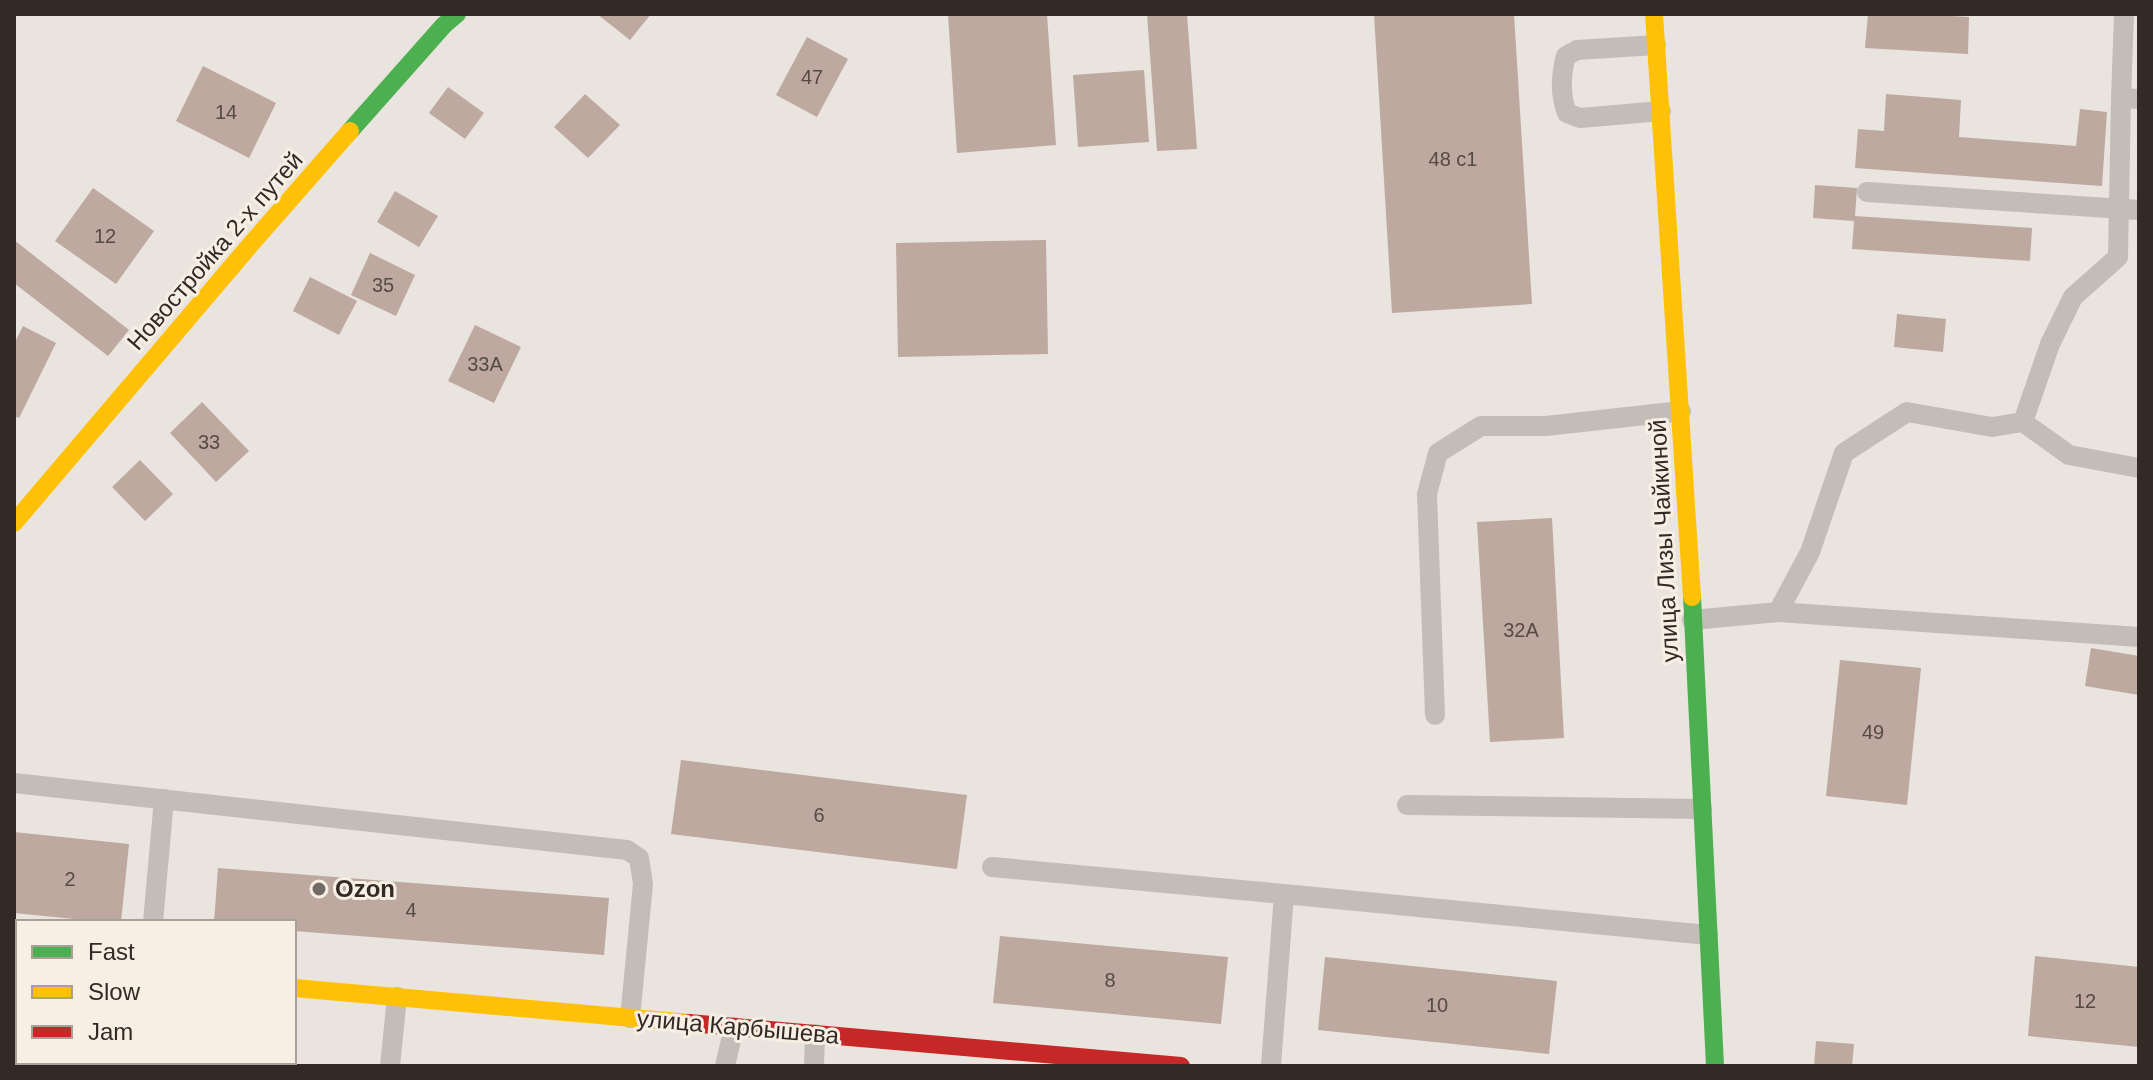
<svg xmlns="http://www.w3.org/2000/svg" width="2153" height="1080" font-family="Arial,sans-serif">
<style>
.building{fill:#bda9a0}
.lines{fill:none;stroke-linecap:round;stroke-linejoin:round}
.lane{stroke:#c3bdb7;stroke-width:20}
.street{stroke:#c3bdb7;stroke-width:40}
.fast{stroke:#4caf50;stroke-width:18}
.slow{stroke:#ffc107;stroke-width:18}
.jam{stroke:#c62828;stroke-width:18}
.poi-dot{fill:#736b66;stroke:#f8efe4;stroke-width:3}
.labels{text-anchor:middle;stroke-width:6;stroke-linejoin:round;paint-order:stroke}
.number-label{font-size:20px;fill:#564a44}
.street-label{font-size:24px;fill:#332a26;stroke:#f8efe4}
.poi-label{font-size:24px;font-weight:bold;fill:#332a26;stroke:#f8efe4;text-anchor:start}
</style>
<rect width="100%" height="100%" fill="#eae4de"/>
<g class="building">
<polygon points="597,14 651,14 630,40"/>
<polygon points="948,14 1047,14 1056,145 957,153"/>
<polygon points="1147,14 1187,14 1197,149 1157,151"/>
<polygon points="1374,14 1514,14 1532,304 1392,313"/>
<polygon points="1868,14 1915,14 1969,17 1968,54 1865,48"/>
<polygon points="807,37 848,59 817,117 776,95"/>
<polygon points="203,66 276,103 249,158 176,121"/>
<polygon points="1144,70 1149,142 1078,147 1073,75"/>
<polygon points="448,87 484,113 465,139 429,113"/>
<polygon points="585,94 620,125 588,158 554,127"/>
<polygon points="1886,94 1961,100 1959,137 2076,146 2080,109 2107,112 2102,186 1855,168 1858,129 1884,131"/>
<polygon points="1815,185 1857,188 1855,216 2032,228 2030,261 1852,249 1854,221 1813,218"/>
<polygon points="93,188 154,231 116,284 55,241"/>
<polygon points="395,191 438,216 419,247 377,222"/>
<polygon points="14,240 129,330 108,356 14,283"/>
<polygon points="1046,240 1048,354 898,357 896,243"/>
<polygon points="370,253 415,275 396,316 351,295"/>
<polygon points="310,277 357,301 339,335 293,311"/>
<polygon points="1897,314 1946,319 1943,352 1894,347"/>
<polygon points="475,325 521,347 494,403 448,381"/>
<polygon points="23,326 56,343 19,418 14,416 14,344"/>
<polygon points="202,402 249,451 216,482 170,433"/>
<polygon points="140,460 173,494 145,521 112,487"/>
<polygon points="1552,518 1564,738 1490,742 1477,522"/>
<polygon points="2091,648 2139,656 2139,695 2085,686"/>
<polygon points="1840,660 1921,668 1907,805 1826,796"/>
<polygon points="681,760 967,795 957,869 671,834"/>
<polygon points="14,832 129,844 121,922 104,922 14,913"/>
<polygon points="218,868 609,898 604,955 294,931 294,922 214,922"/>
<polygon points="1000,936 1228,957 1221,1024 993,1003"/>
<polygon points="2035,956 2139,967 2139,1047 2028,1036"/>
<polygon points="1325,957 1557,981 1549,1054 1318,1030"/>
<polygon points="1816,1041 1854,1044 1852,1066 1814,1066"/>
<rect x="66" y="1062" width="230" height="4"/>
</g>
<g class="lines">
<g class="lane">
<polyline points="2124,14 2121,98 2139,99"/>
<path d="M1656,45L1577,50L1566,56C1561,74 1560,95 1567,113L1580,118L1661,111"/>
<polyline points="1867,192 2139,210"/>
<polyline points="2023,422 2069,455 2139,468"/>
<polyline points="1778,612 2139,637"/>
<polyline points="1692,620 1778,612 1810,552 1844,453 1907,412 1992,427 2023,422 2050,344 2073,297 2118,257 2121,98"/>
<polyline points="1435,715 1427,494 1438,453 1481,426 1546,426 1681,411"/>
<polyline points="14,783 627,850 639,858 643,884 630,1018"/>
<polyline points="1407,805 1702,809"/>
<polyline points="992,867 1284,894"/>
<polyline points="153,922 164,799"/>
<polyline points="390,1066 397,997"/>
<polyline points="725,1066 734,1027"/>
<polyline points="814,1066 815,1034"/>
<polyline points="1271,1066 1284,894 1708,935"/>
</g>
<polyline class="street" points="14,964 18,964"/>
<g class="fast">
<polyline points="350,131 444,25 457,14"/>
<polyline points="1692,597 1715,1066"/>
</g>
<g class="slow">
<polyline points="1654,14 1692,597"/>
<polyline points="14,523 251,244 350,131"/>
<polyline points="294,988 689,1023"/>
</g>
<polyline class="jam" points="689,1023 1181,1066"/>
</g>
<circle class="poi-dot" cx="319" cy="889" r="8"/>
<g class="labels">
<g class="number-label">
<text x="812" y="84">47</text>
<text x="226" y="119">14</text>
<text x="1453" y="166">48 с1</text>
<text x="105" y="243">12</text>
<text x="383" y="292">35</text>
<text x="485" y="371">33А</text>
<text x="209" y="449">33</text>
<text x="1521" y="637">32А</text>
<text x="1873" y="739">49</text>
<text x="819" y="822">6</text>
<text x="70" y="886">2</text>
<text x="411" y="917">4</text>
<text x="1110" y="987">8</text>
<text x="2085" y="1008">12</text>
<text x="1437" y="1012">10</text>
</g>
<g class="street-label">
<text transform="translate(215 251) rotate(-49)" y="8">Новостройка 2-х путей</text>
<text transform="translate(1664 541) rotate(-93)" y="8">улица Лизы Чайкиной</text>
<text transform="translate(738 1027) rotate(5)" y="8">улица Карбышева</text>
</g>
<g class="poi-label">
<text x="335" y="897">Ozon</text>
</g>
</g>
<rect width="2153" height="1080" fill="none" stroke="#332a26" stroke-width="32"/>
<rect x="16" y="920" width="280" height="144" fill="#f8efe4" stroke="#a9a098" stroke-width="2"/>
<rect x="32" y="946" width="40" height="12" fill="#4caf50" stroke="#a9a098" stroke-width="2"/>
<text x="88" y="960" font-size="24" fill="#332a26">Fast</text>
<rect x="32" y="986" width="40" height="12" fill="#ffc107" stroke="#a9a098" stroke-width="2"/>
<text x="88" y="1000" font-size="24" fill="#332a26">Slow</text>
<rect x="32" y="1026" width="40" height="12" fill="#c62828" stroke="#a9a098" stroke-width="2"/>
<text x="88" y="1040" font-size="24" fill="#332a26">Jam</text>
</svg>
